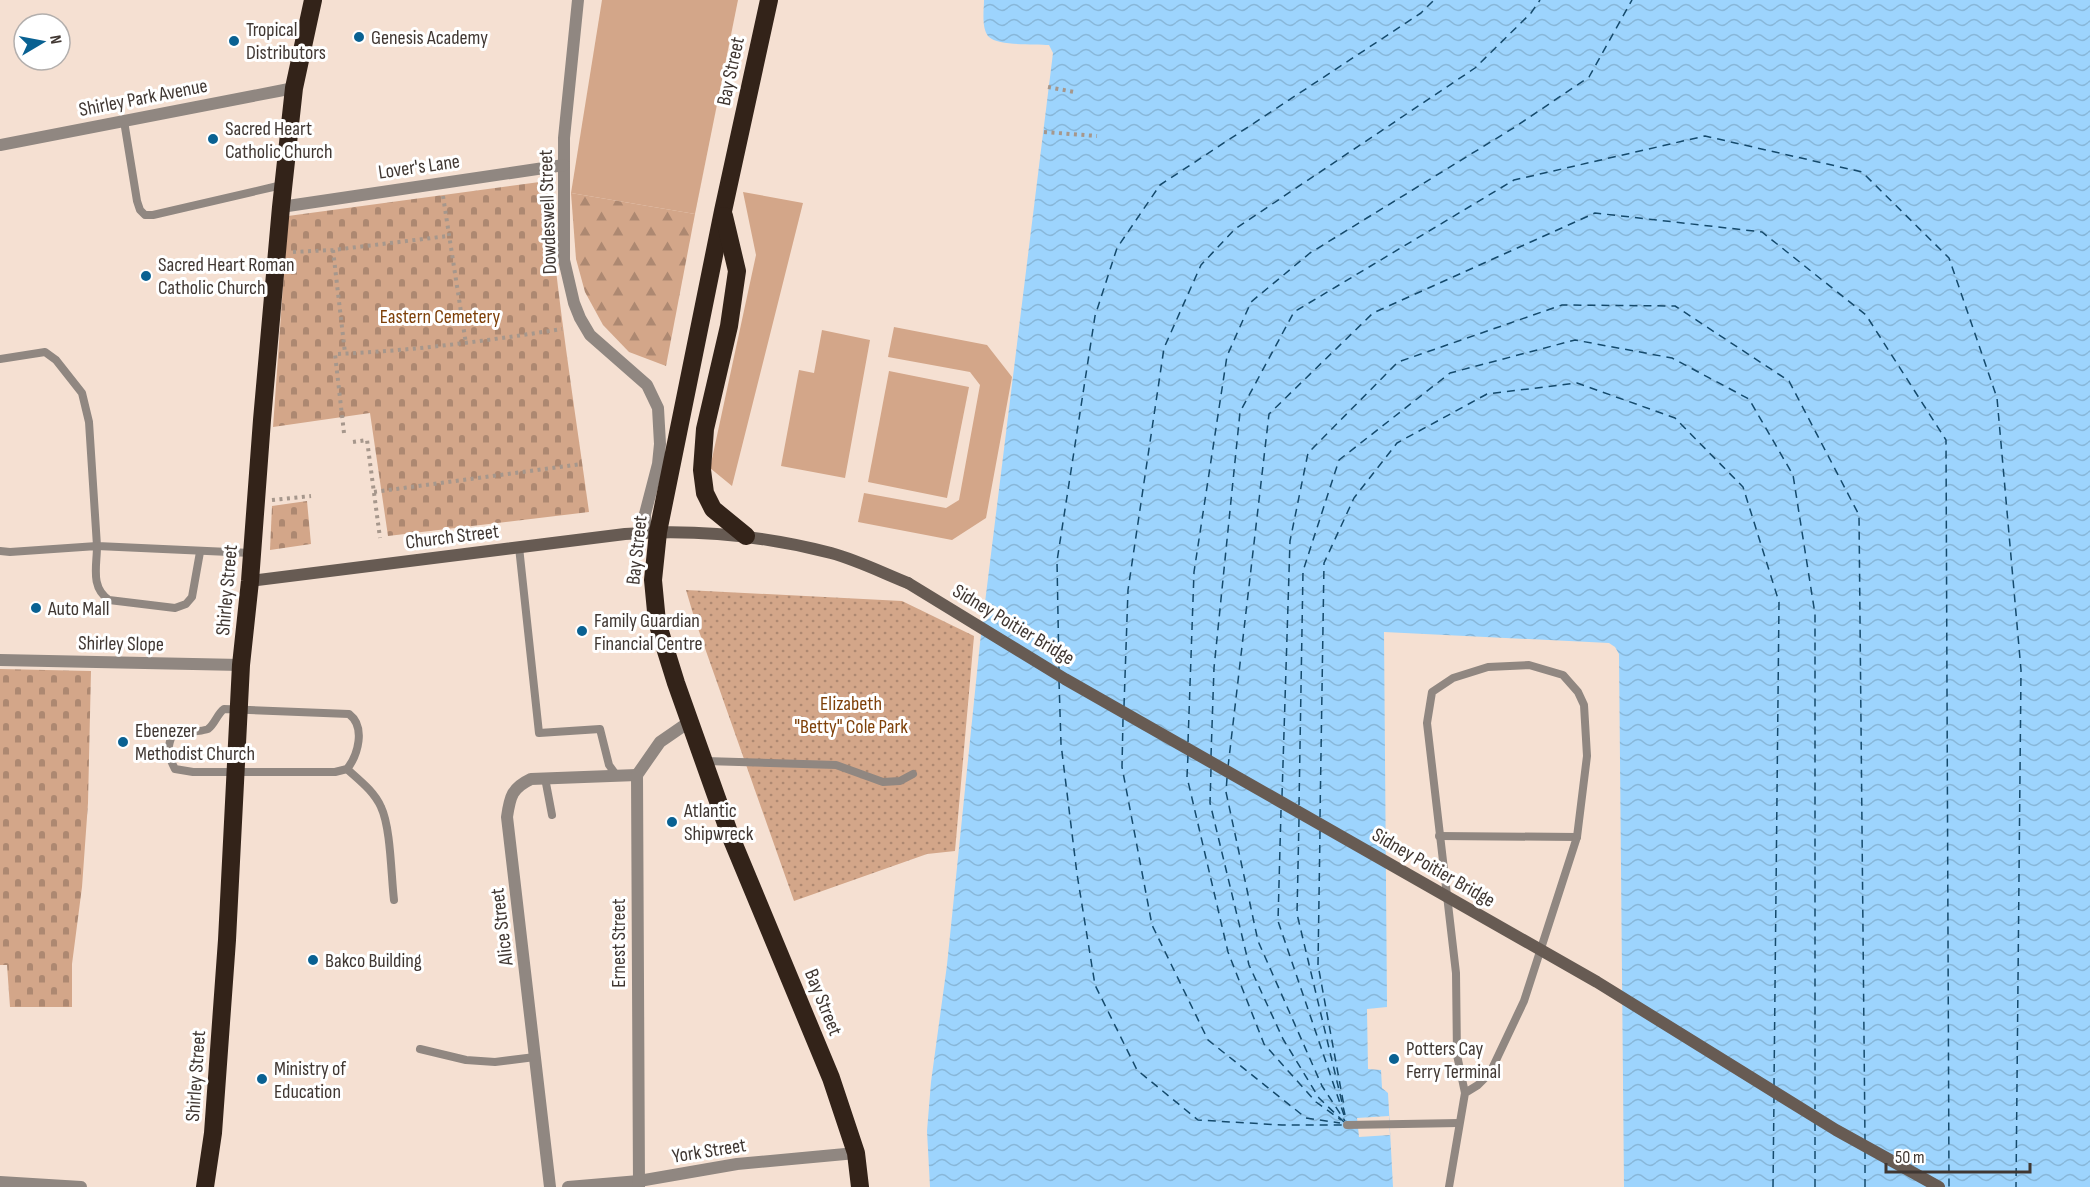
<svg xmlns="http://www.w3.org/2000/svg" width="2090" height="1187" font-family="'Sofia Sans Condensed',sans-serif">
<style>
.grass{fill:#d3a689}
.forest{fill:url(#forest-firs)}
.cemetery{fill:url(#cemetery-stones)}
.park{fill:url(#park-dots)}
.water{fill:url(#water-waves)}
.pier{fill:#f5e0d2}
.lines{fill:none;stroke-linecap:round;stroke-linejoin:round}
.ferry{stroke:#154a6c;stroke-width:1.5;stroke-dasharray:8 6;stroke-linecap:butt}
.path{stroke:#a6978c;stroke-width:4;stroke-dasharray:3 4.5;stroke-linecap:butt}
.lane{stroke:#908781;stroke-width:8}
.street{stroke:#908781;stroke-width:12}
.secondary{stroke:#675b53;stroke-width:12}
.highway{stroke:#332319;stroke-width:18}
.secondary-bridge{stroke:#675b53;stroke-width:12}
.poi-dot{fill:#096192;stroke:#fff;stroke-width:2}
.labels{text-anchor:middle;stroke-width:6;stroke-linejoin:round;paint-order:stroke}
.poi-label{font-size:20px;fill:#403732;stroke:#fff;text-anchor:start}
.street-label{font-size:20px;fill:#403732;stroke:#fff}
.park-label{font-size:20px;fill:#7e4009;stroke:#fff}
</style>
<defs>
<pattern id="forest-firs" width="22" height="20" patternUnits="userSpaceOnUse" patternTransform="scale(1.5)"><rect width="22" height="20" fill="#d3a689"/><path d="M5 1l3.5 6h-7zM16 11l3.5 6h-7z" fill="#ad8871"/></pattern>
<pattern id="cemetery-stones" width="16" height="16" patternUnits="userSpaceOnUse" patternTransform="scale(1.5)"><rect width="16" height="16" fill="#d3a689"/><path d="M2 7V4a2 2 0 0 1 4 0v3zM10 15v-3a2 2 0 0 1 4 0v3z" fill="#ad8871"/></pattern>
<pattern id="park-dots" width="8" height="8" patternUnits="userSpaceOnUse" patternTransform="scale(1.5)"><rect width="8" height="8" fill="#d3a689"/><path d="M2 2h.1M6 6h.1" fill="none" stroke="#ad8871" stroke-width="1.8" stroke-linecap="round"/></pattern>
<pattern id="water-waves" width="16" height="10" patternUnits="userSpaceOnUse" patternTransform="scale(1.5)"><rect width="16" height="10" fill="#9dd4fd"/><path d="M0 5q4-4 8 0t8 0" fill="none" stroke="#88b7d9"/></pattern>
</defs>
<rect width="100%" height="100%" fill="#f5e0d2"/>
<g class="grass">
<polygon points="602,0 738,0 695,214 571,193"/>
<polygon points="743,192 803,203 732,486 710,468 756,255"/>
<polygon points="894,327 987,345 1012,377 986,518 952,540 858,522 864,493 946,508 959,500 980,385 970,372 888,357"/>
<polygon points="822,330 870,340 845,478 781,466 799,370 814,373"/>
<polygon points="889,371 969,387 947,498 868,482"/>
</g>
<polygon class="forest" points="571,193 695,214 666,366 629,352 603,325 585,292 576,259"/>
<g class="cemetery">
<path d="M547,181C556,292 574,402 589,512L388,536L370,413L273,427L288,216Z"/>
<polygon points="307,501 311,544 270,550 272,506"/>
<polygon points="0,669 91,671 88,803 82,887 72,964 72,1007 10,1007 7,965 0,965"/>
</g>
<polygon class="park" points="686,590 902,601 974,636 955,851 927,854 794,901 694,617"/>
<path class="water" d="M984,0H2090V1187H1624L1619,654L1615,647L1609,643L1384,632L1387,1007L1367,1009L1368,1069L1381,1070L1382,1088L1388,1093L1393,1187H930L927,1131L931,1082L947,965L980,643L1053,53L1049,45C1036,44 998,46 989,37C981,29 984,10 984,0Z"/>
<polygon class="pier" points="1389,1116 1390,1135 1359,1137 1357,1118"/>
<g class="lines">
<g class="ferry">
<polyline points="1059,670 1057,561 1095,316 1117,248 1160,185 1421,13 1434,0"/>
<polyline points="1059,681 1061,744 1077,874 1095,985 1137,1070 1198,1120 1282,1125 1343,1125"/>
<polyline points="1124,706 1128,590 1164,348 1201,265 1235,229 1475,68 1531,13 1540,0"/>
<polyline points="1123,719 1122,767 1152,925 1208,1040 1306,1118 1340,1123"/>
<polyline points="1188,742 1194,572 1227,356 1251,302 1310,253 1515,127 1589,77 1632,0"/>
<polyline points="1188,755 1187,777 1228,952 1264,1044 1316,1102 1341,1120"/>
<polyline points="1211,756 1214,668 1240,412 1294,312 1514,180 1705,136 1862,172 1949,258 1997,398 2021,670 2016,1187"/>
<polyline points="1228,767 1269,414 1373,313 1595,213 1762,232 1866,315 1946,440 1949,1187"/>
<polyline points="1211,769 1210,803 1249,965 1283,1039 1319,1098 1344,1122"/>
<polyline points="1227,778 1226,792 1258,941 1322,1086 1345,1121"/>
<polyline points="1282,796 1290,541 1308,453 1398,362 1562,305 1675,306 1789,381 1859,515 1865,1140"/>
<polyline points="1299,805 1303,571 1339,460 1450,373 1575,340 1672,358 1749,399 1793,475 1815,614 1815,1109"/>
<polyline points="1281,810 1278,921 1346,1121"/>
<polyline points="1320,817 1324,563 1354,498 1397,443 1487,394 1577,383 1675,418 1743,487 1779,602 1774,1085"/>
<polyline points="1299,819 1297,914 1345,1115"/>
<polyline points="1320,831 1318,965 1344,1106"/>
<polyline points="1865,1151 1865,1187"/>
<polyline points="1773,1187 1774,1098"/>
<polyline points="1815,1187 1815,1123"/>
</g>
<g class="path">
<polyline points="1048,87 1074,92"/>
<polyline points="1044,132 1097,136"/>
<polyline points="443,196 466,344"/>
<polyline points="333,250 345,353"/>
<polyline points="293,252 333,250 448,236"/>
<path d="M344,433L335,354C412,351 486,341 562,329"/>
<polyline points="353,442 367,440 380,538"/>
<polyline points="374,492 582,464"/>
<polyline points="272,500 311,496"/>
</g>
<g class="lane">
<polyline points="124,121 137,201 140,210 145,215 153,215 282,185"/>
<polyline points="0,359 45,352 56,360 82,393 89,422 97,546 251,553"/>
<polyline points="519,547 539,733 600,729 609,765 617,776"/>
<path d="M0,551L10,552L97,546C97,566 90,587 109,600L175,608L186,604L192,597L200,552"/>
<path d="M224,709L349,714C366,727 358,755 347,769L335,772H193L175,769C168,756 166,748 173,734C180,733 205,731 208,729C215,724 217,714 224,709Z"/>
<polyline points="705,761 836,765 883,782 900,781 913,774"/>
<path d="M347,769C359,780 374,791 381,807C391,828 391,876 394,900"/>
<polyline points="545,778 552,815"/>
<polyline points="1439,836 1577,837"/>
<polyline points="420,1049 466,1060 495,1062 535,1057"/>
<polyline points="1347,1125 1459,1123"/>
<polyline points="1449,1187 1465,1093 1457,1055 1456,973 1427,723 1432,692 1453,678 1488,667 1529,665 1563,675 1578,692 1584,705 1587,756 1577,837 1524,1001 1490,1073 1478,1085 1465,1093"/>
</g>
<g class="street">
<polyline points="578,0 564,138 564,260 574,303 580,318 590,335 647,385 658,408 660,444 658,464 645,514 645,532"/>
<polyline points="0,145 294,88"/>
<polyline points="281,207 564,165"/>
<polyline points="0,660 241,665"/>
<polyline points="0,1182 81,1187"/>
<path d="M550,1187L507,817C510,796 512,788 531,779L637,775"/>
<polyline points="568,1187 639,1181 737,1164 856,1153"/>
<polyline points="639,1187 637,775 660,742 689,722"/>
</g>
<path class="secondary" d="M250,581L625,534C693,529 765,536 831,553C857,560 883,573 908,583"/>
<g class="highway">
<polyline points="769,0 723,211 658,532 653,580 657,622 676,683 730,835 831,1078 856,1153 860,1187"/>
<polyline points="724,216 737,271 729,326 705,429 702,470 705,493 713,509 746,536"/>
<polyline points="205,1187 213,1133 227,940 241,665 250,581 262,420 281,207 294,88 313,0"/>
</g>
<polyline class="secondary-bridge" points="908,583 1065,679 1597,982 1836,1130 1939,1187"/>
</g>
<g class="poi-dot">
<circle cx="359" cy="37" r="6"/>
<circle cx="234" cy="41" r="6"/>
<circle cx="213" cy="139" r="6"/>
<circle cx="146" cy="276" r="6"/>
<circle cx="36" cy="608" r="6"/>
<circle cx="582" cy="631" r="6"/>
<circle cx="123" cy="742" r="6"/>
<circle cx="672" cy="822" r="6"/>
<circle cx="313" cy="960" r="6"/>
<circle cx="1394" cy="1059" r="6"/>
<circle cx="262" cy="1079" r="6"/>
</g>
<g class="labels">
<g class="poi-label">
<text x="246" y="36">Tropical<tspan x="246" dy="23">Distributors</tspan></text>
<text x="371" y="44">Genesis Academy</text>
<text x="225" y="135">Sacred Heart<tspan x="225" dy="23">Catholic Church</tspan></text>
<text x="158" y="271">Sacred Heart Roman<tspan x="158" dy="23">Catholic Church</tspan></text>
<text x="48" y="615">Auto Mall</text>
<text x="594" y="627">Family Guardian<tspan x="594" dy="23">Financial Centre</tspan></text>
<text x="135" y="737">Ebenezer<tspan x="135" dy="23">Methodist Church</tspan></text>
<text x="684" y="817">Atlantic<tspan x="684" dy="23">Shipwreck</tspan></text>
<text x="325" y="967">Bakco Building</text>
<text x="1406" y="1055">Potters Cay<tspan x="1406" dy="23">Ferry Terminal</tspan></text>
<text x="274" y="1075">Ministry of<tspan x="274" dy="23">Education</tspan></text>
</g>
<g class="street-label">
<text transform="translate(730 71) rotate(-78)" y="7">Bay Street</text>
<text transform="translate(143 97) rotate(-11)" y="7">Shirley Park Avenue</text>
<text transform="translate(419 166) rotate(-8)" y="7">Lover's Lane</text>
<text transform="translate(547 212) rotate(-92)" y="7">Dowdeswell Street</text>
<text transform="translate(452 536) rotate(-7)" y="7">Church Street</text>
<text transform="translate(636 550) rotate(-84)" y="7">Bay Street</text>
<text transform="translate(226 590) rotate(-85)" y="7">Shirley Street</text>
<text transform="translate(1014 624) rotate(31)" y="7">Sidney Poitier Bridge</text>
<text transform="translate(121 643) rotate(1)" y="7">Shirley Slope</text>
<text transform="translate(1434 867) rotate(30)" y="7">Sidney Poitier Bridge</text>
<text transform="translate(501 927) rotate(-97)" y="7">Alice Street</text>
<text transform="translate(618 943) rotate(-90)" y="7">Ernest Street</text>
<text transform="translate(824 1002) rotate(68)" y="7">Bay Street</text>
<text transform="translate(195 1076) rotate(-86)" y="7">Shirley Street</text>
<text transform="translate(709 1150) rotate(-9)" y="7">York Street</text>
</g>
<g class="park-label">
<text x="440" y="323">Eastern Cemetery</text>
<text x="851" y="710">Elizabeth<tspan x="851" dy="23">"Betty" Cole Park</tspan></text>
</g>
</g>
<g transform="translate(42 42) rotate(80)"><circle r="28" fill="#ffffff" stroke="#b3afad" stroke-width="1.5"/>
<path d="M0-4.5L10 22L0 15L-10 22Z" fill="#096192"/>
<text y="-9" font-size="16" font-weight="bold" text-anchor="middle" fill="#403732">N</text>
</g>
<path d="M1886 1163v9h144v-9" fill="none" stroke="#403732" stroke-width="3"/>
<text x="1895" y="1163" font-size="18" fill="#403732" stroke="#ffffff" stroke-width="4.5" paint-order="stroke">50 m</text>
</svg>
